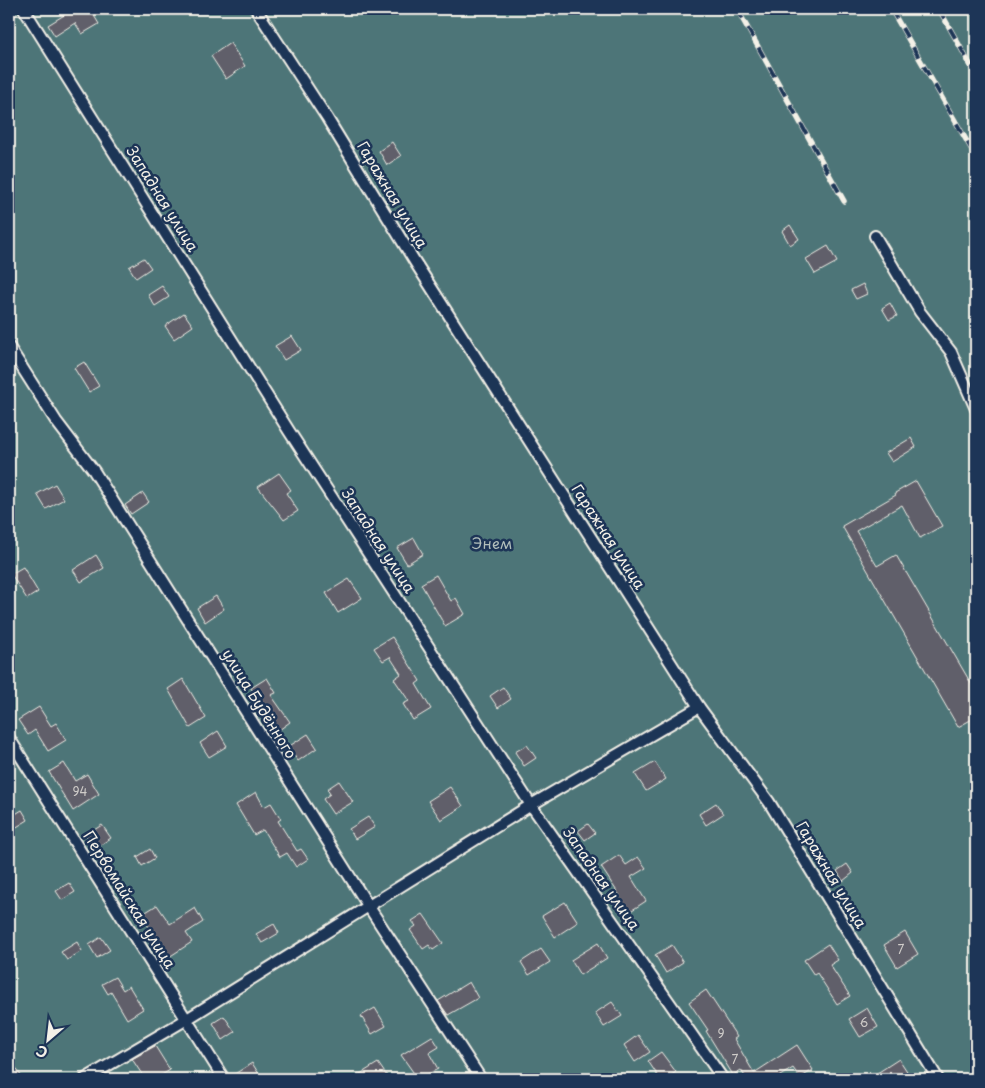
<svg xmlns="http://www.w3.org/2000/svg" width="985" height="1088" font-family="'Playpen Sans',sans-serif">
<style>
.green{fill:#4e7578;stroke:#a1b3b0}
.building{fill:#605e6b;stroke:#f4f1e8}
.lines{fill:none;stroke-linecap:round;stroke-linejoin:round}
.street-casing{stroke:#f4f1e8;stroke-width:14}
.street{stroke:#1d3557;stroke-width:10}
.rail-casing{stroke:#f4f1e8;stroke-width:5.5}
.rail{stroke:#1d3557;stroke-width:4;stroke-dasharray:11;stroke-linecap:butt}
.labels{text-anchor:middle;stroke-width:5;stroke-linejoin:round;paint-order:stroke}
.number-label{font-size:12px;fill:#cfccc9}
.street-label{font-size:15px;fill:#f4f1e8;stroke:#1d3557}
.park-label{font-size:15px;fill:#b2bfbb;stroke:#1d3557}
</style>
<rect width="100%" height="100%" fill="#31415d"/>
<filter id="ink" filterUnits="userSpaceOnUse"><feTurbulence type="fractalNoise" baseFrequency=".02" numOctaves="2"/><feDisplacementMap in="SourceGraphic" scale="10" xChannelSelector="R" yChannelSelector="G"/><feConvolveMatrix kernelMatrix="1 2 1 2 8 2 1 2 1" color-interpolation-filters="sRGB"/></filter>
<g filter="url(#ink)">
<rect class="green" x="9" y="9" width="967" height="1070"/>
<g class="building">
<polygon points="74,9 90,9 99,24 82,34 75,23 55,36 48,25"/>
<polygon points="230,43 245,66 226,79 211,56"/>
<polygon points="392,142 401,156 387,165 379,151"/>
<polygon points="790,225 799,239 790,245 782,231"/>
<polygon points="828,246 837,262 815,274 806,259"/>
<polygon points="144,258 151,268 136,278 129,267"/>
<polygon points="863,284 867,294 856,299 851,290"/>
<polygon points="162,286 169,297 155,306 148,295"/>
<polygon points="890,303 897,316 889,320 882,308"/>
<polygon points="184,313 193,326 174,339 165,326"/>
<polygon points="292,336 301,350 284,360 275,346"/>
<polygon points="84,362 99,386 89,392 74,368"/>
<polygon points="911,438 916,447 892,462 886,453"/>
<polygon points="279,473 291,490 286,493 298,511 284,520 258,487"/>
<polygon points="916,481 942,526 920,538 902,505 856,531 877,566 896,555 976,692 976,717 958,727 842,526 896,495 895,493"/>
<polygon points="55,484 64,499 46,509 37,494"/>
<polygon points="143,493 149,502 131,514 125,505"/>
<polygon points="414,538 423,554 407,564 397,548"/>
<polygon points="96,555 104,568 81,582 73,570"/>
<polygon points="23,567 38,592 27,599 11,574"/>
<polygon points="436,575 451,601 456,598 465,614 445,626 421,584"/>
<polygon points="349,579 362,598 338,613 326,593"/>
<polygon points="216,596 224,609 205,622 197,608"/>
<polygon points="392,637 420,681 416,684 431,709 413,720 403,704 409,701 394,679 401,674 390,657 383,661 374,648"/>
<polygon points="267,678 276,693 271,695 290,722 279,730 251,688"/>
<polygon points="183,679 206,718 190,728 168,689"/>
<polygon points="503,687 511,699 498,708 490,696"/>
<polygon points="39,707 51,726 56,723 66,740 48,751 35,730 28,735 18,720"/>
<polygon points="218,731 227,746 209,757 200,743"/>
<polygon points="308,734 317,748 298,761 288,747"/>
<polygon points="527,745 536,758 524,766 515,752"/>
<polygon points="655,762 666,779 646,791 635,774"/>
<polygon points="64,763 75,781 87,774 99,794 73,811 49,772"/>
<polygon points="339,781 353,802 333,814 323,799 330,794 327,789"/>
<polygon points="450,787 463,806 441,820 428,801"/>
<polygon points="256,792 264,807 271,803 281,819 278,821 297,851 301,849 308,859 296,867 287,853 280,857 263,830 254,835 236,805"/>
<polygon points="716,803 723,814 706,825 699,814"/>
<polygon points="22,810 28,820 15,828 9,818"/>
<polygon points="368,817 375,827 355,839 349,829"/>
<polygon points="588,824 595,833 585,840 578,831"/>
<polygon points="102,825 111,838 94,849 86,835"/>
<polygon points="150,849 155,858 142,866 137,857"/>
<polygon points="619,855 626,865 638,857 646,868 631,877 646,901 626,914 617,898 620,896 601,867"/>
<polygon points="847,864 853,873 843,881 837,871"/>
<polygon points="69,883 75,892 62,900 56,891"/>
<polygon points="565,902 578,922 555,937 542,916"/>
<polygon points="157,905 170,924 195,908 203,922 186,933 192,942 169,957 141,915"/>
<polygon points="423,914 443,943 433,950 429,945 423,949 410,930 416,926 412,921"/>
<polygon points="274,924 279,933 262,943 256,934"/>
<polygon points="905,932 918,954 897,967 884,945"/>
<polygon points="101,937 110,950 97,958 89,945"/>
<polygon points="77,942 82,951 67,960 61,952"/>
<polygon points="598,943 607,958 580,975 571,960"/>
<polygon points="828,944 838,960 830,965 850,996 837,1004 817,973 814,975 804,960"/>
<polygon points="672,945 683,962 666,973 655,955"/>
<polygon points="541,949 550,962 529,975 521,962"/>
<polygon points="115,977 123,990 129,986 143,1009 127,1019 111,992 108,994 102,984"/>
<polygon points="469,982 478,998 448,1015 438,1001"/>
<polygon points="706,990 737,1037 734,1039 754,1073 797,1045 813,1070 800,1078 793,1068 775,1079 744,1079 746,1078 741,1070 733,1075 706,1031 708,1030 689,1002"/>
<polygon points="612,1002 622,1016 604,1027 595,1013"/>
<polygon points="375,1008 386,1026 372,1034 361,1016"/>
<polygon points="867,1008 878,1027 860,1037 849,1019"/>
<polygon points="224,1016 235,1032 223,1040 213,1023"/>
<polygon points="638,1035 650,1052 635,1062 624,1045"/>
<polygon points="432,1036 439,1047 429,1053 438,1069 418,1079 401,1055"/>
<polygon points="155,1046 170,1070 155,1079 145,1079 132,1059"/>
<polygon points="661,1052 676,1072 665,1079 660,1079 648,1061"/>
<polygon points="9,1057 23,1079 9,1079"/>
<polygon points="899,1059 912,1079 868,1079"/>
<polygon points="252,1063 259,1074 251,1079 231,1079 230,1077"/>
<polygon points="378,1063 389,1079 352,1079"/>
</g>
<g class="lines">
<defs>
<g id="street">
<polyline points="24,9 289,431 531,805 723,1079"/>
<polyline points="256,9 327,118 415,262 699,707 769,802 938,1079"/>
<polyline points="875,236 920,312 951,352 976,409"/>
<polyline points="9,347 56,421 94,471 369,907 481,1079"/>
<polyline points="9,738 224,1079"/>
<polyline points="85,1079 187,1019 531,805 699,707"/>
</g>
</defs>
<use href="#street" class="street-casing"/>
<use href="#street" class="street"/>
<defs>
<g id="rail">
<polyline points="737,9 844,201"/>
<polyline points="891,9 976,157"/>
<polyline points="939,9 976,75"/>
</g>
</defs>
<use href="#rail" class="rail-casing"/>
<use href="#rail" class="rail"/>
</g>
</g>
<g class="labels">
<g class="number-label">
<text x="80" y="796">94</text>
<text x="901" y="954">7</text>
<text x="864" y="1027">6</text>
<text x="721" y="1038">9</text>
<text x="735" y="1064">7</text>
</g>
<g class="street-label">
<text transform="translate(392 195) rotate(59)" y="5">Гаражная улица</text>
<text transform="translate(162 199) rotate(58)" y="5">Западная улица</text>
<text transform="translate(608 537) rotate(57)" y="5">Гаражная улица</text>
<text transform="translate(378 541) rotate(57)" y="5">Западная улица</text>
<text transform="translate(259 704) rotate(58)" y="5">улица Будённого</text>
<text transform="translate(831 875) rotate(59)" y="5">Гаражная улица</text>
<text transform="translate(601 879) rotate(55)" y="5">Западная улица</text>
<text transform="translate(129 900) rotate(58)" y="5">Первомайская улица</text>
</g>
<g class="park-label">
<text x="492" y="549">Энем</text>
</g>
</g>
<rect width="985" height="1088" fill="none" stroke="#1d3557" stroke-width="30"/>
<rect x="15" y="15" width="955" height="1058" fill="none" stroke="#f4f1e8" stroke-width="2" filter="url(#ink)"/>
<g transform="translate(48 1040) rotate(208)" stroke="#1d3557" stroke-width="4" paint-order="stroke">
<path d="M0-4L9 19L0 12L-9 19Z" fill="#f4f1e8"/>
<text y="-8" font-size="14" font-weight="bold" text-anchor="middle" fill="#f4f1e8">С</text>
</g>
</svg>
